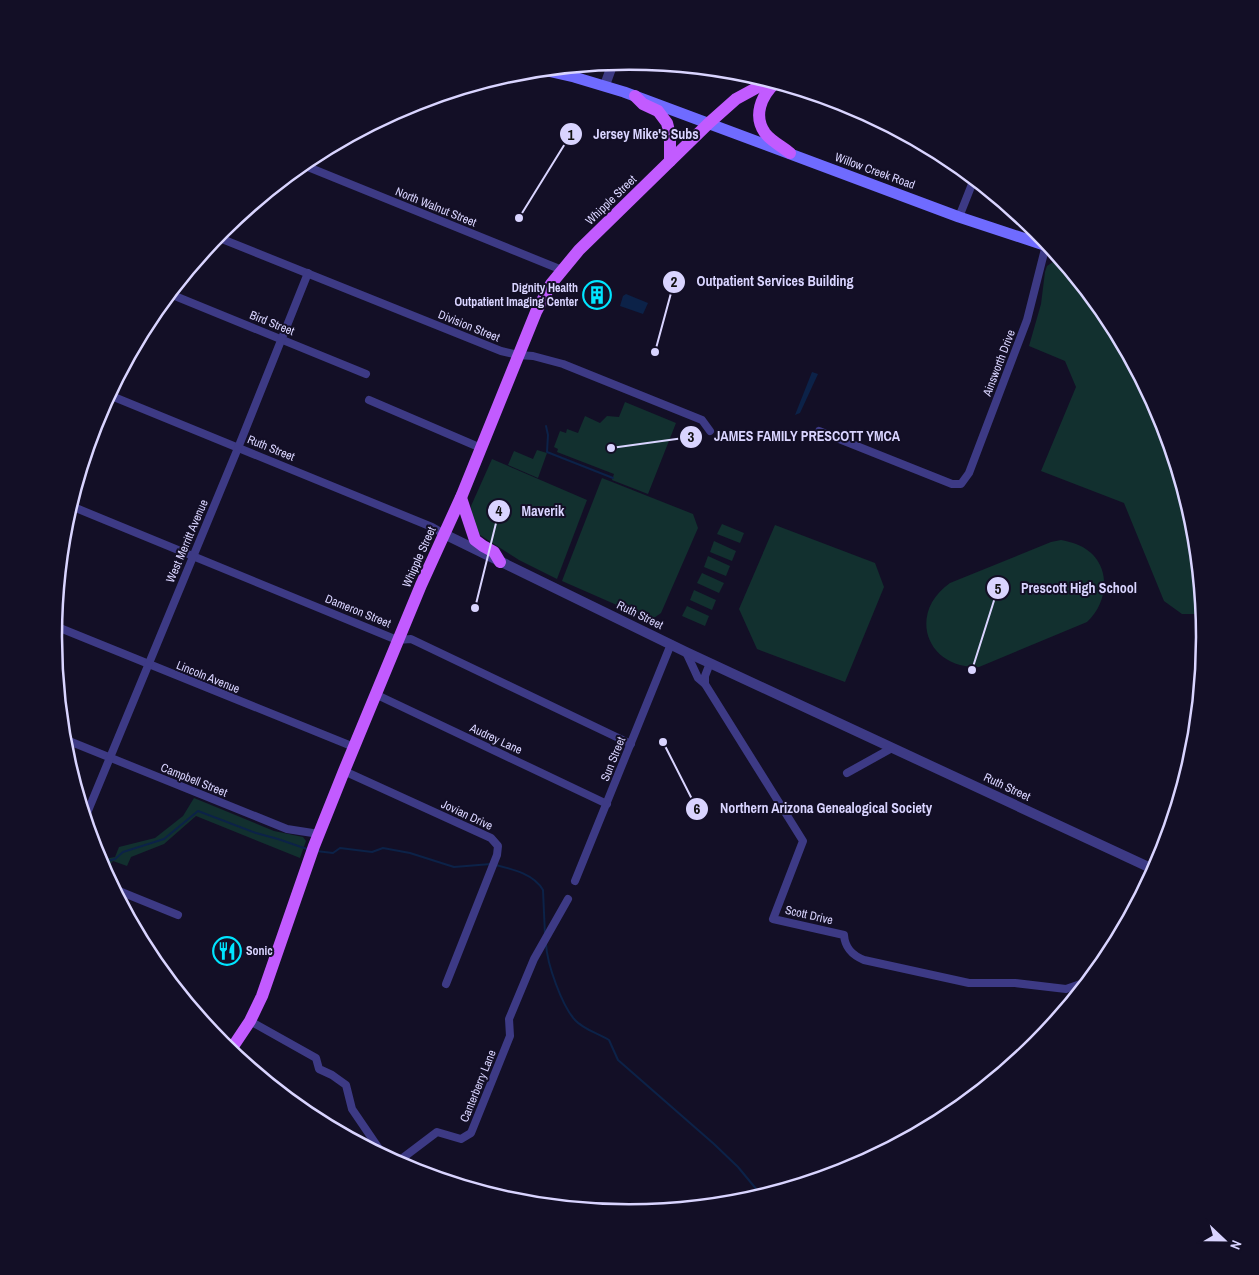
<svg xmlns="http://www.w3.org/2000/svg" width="1259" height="1275" font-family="'Archivo Narrow',sans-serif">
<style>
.green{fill:#12302f}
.water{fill:#0c2248}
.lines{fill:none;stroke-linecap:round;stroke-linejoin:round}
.stream{stroke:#0c2248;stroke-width:2}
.minor{stroke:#3d3a85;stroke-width:8}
.tertiary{stroke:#3d3a85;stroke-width:10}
.secondary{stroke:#6f6bff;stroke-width:11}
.primary{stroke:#c25bff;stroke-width:12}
.labels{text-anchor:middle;stroke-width:4;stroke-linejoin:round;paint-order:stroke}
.street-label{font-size:12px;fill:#d9d4ff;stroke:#130f26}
.poi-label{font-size:12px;font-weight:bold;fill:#d9d4ff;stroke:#130f26;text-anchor:end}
.rim{fill:none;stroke:#d9d4ff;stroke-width:2.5}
.leader{fill:none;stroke:#d9d4ff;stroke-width:2}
.callout-dot{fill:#d9d4ff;stroke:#130f26;stroke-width:2}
.mark-label{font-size:15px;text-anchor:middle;font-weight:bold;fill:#111}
.callout-label{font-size:14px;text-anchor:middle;font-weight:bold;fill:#d9d4ff;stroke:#130f26;stroke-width:4;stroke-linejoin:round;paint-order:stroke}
</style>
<rect width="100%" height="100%" fill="#130f26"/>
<g class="green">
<polygon points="1053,262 1066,267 1108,318 1162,417 1194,525 1203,614 1182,614 1164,601 1124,503 1041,471 1076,387 1065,361 1029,346 1041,304 1045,272 1047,266"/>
<polygon points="625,402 676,423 648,494 612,480 614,474 557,452 558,449 554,447 560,431 566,433 567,429 578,433 585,416 600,423 607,416 619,417"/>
<polygon points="537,450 547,453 538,478 508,465 514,451 533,459"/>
<polygon points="492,459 587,500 557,579 519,560 480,535 472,518 471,506"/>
<polygon points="602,478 693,514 698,528 661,613 651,620 562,581"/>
<polygon points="722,524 744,533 740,543 717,534"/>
<polygon points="775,525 875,563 884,587 845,682 757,649 739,609"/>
<path d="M1061,540C1066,541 1071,542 1076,544C1111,557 1112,599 1087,622L979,667C926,669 907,613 950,583L1051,542Z"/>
<polygon points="714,541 736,551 732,561 710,552"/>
<polygon points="708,556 730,566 726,576 704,567"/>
<polygon points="702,573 724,583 719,593 697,583"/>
<polygon points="694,590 716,600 712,610 690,600"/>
<polygon points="687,606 709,616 705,626 682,616"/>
<polygon points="194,798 274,831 303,837 306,841 300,858 196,816 164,844 131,857 127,866 113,861 104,871 99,860 115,857 119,847 155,838 183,816"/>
</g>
<g class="water">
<polygon points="626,294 648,303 643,314 620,306 623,296"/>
<polygon points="812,372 818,374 800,413 795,415"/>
</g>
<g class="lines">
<g class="stream">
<polyline points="546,426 548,435 547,452 613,478"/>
<polyline points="316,851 333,853 340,848 372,852 383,848 410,853 454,867 491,864"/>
<polyline points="100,863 115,859 123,852 164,839 198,811 256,833 278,839 307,849"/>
<path d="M496,865C512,869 534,874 543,890L545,935"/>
<path d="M546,944C547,964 562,1006 575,1020C584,1030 598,1033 609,1040L618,1060L714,1144L738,1167L762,1196"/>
</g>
<g class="minor">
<polyline points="303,165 562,270"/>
<polyline points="959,217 974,179"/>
<polyline points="217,237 501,351 518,355 533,356 563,364 702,420 710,431"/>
<polyline points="170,294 366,374"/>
<polyline points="109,395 432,527 444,534"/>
<polyline points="369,400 481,448"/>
<polyline points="819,431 952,484 961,484 969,473 1027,320 1046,245"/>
<polyline points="71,506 397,640 411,639 631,744"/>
<polyline points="55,626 354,747"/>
<polyline points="686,652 698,678 705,684 705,676 710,663"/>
<path d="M705,684L803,841L773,919L844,935C845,948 852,955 864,960L969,983H1015L1066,989L1089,981"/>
<polyline points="375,694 607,804"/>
<polyline points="64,739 287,829 319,834"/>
<polyline points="344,771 491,838 498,846 497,855 446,984"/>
<polyline points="847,773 892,748"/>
<polyline points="85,818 238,448 308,273"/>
<polyline points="575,881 671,644"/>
<polyline points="114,889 178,915"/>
<polyline points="250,1021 316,1058 319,1069 332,1075 346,1085 352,1109 384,1156"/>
<polyline points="392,1160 400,1160 437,1132 461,1139 471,1133 510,1036 509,1019 534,959 568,899"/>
</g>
<g class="tertiary">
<polyline points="605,85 613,63"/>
<polyline points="444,534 686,652 1155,870"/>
</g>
<polyline class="secondary" points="543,70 574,77 624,92 959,217 1050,247"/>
<g class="primary">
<path d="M775,83C761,96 753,116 765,133C771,141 783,147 790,153"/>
<polyline points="635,96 643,104 658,111 667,123 670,135 670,161"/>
<polyline points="461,498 475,540 483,546 494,552 500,562"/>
<polyline points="230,1051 250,1021 262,996 314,846 344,771 421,585 462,495 536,312 551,284 579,250 709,123 736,99 769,81"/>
</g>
</g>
<defs>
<symbol id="building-ring" viewBox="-11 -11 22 22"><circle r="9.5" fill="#130f26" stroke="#00e5ff" stroke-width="1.5"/><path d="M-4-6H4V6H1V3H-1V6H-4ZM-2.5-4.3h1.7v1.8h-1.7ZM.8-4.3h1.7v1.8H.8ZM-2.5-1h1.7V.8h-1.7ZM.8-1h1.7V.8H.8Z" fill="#00e5ff"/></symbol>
<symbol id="restaurant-ring" viewBox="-11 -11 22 22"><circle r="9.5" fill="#130f26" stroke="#00e5ff" stroke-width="1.5"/><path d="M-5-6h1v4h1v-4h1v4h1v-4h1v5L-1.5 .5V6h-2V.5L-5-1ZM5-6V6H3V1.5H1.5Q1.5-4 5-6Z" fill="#00e5ff"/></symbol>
</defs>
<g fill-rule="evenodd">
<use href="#building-ring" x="581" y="279" width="32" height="32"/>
<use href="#restaurant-ring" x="211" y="935" width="32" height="32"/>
</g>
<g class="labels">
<g class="street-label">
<text transform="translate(875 171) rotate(20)" y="4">Willow Creek Road</text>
<text transform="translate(611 200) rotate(-44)" y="4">Whipple Street</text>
<text transform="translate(436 207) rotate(22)" y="4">North Walnut Street</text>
<text transform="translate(272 323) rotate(22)" y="4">Bird Street</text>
<text transform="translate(469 326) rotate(22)" y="4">Division Street</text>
<text transform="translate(999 363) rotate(-69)" y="4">Ainsworth Drive</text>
<text transform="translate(271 448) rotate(22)" y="4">Ruth Street</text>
<text transform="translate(187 541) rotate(-67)" y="4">West Merritt Avenue</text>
<text transform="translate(419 557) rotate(-66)" y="4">Whipple Street</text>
<text transform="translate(358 611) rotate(22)" y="4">Dameron Street</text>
<text transform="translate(640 615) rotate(26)" y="4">Ruth Street</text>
<text transform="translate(208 677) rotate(22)" y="4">Lincoln Avenue</text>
<text transform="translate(496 739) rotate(25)" y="4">Audrey Lane</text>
<text transform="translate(613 759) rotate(-68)" y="4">Sun Street</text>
<text transform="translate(194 780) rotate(22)" y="4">Campbell Street</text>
<text transform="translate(1007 787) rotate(25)" y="4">Ruth Street</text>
<text transform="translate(467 815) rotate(25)" y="4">Jovian Drive</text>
<text transform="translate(809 915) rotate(13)" y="4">Scott Drive</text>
<text transform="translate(478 1086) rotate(-68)" y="4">Canterberry Lane</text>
</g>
<g class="poi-label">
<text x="578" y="292">Dignity Health<tspan x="578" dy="14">Outpatient Imaging Center</tspan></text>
<text x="246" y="955" text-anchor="start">Sonic</text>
</g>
</g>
<path d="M0 0H1259V1275H0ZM62 637a567 567 0 1 1 1134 0a567 567 0 1 1-1134 0Z" fill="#130f26" fill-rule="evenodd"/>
<path class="rim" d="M62 637a567 567 0 1 1 1134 0a567 567 0 1 1-1134 0Z"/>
<path class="leader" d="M519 218L571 134M655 352L674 282M611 448L691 437M475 608L499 511M972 670L998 588M663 742L697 809"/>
<g class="callout-dot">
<circle cx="519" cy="218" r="5"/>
<circle cx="655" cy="352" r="5"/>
<circle cx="611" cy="448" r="5"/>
<circle cx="475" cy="608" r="5"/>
<circle cx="972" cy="670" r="5"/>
<circle cx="663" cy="742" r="5"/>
<circle cx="571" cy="134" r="12"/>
<circle cx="674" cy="282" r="12"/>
<circle cx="691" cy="437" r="12"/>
<circle cx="499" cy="511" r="12"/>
<circle cx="998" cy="588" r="12"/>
<circle cx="697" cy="809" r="12"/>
</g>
<g class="mark-label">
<text x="571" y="140">1</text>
<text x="674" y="287">2</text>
<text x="691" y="442">3</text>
<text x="499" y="516">4</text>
<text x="998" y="594">5</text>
<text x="697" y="814">6</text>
</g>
<g class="callout-label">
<text x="646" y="139">Jersey Mike's Subs</text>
<text x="775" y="286">Outpatient Services Building</text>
<text x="807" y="441">JAMES FAMILY PRESCOTT YMCA</text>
<text x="543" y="516">Maverik</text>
<text x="1079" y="593">Prescott High School</text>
<text x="826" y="813">Northern Arizona Genealogical Society</text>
</g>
<g transform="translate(1224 1240) rotate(112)" stroke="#130f26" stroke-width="4" paint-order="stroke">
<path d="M0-4L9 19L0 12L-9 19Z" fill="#d9d4ff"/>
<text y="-8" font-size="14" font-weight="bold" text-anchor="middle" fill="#d9d4ff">N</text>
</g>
</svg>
